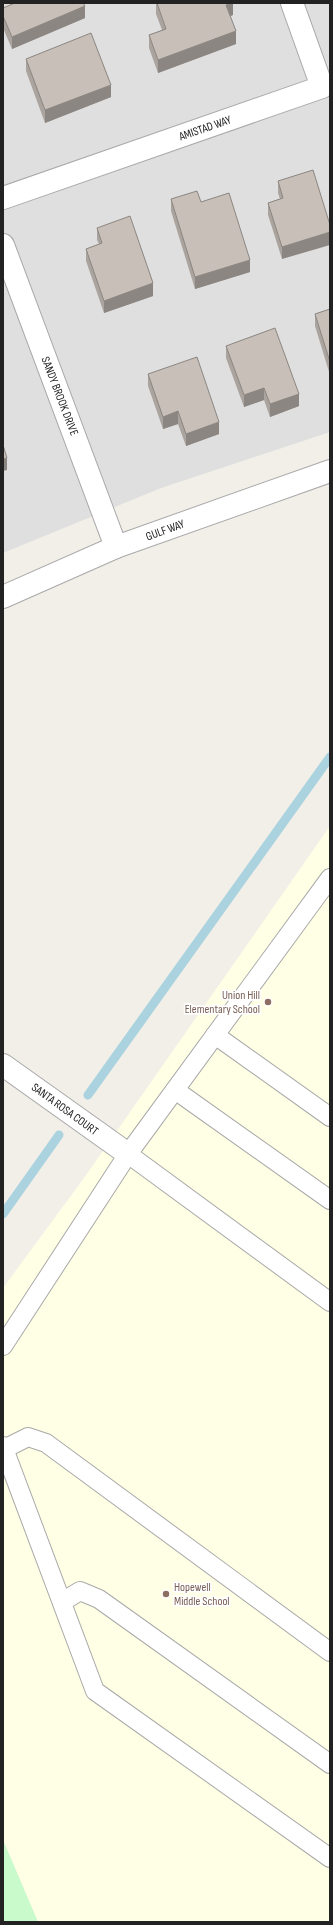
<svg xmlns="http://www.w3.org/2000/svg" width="333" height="1925" font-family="'Sofia Sans Condensed',sans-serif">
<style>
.residential{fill:#e0dfdf}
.education{fill:#ffffe5}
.park{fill:#c8facc}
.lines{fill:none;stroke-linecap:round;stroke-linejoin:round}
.stream{stroke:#aad3df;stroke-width:9}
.service-casing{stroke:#a9a9a9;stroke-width:20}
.minor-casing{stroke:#a9a9a9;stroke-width:24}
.service{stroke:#fff;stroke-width:18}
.minor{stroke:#fff;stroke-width:22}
.wall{fill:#aba49e}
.shaded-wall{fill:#8b8681}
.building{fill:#c7bfb8;stroke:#8b8681}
.education-dot{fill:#8d6e63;stroke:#fff;stroke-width:1.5}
.labels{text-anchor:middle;stroke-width:3.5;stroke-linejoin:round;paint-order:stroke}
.street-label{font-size:12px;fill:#222;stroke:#fff}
.education-label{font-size:12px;fill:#785e54;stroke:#fff;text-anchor:end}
</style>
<rect width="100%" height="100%" fill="#f2efe9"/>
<polygon class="residential" points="3,3 330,3 330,432 161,488 3,553"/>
<polygon class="education" points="330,826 330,1922 38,1922 3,1840 3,1288 84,1178"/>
<polygon class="park" points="3,1840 38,1922 3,1922"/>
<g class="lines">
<g class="stream">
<polyline points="88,1095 330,757"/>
<polyline points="3,1214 59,1135"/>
</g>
<defs>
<g id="service">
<polyline points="215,1035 330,1117"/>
<polyline points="175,1090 330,1200"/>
<polyline points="128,1154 330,1302"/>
<polyline points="3,1346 128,1154 330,878"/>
<polyline points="3,1446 95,1691 330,1858"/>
<polyline points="4,1449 28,1437 46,1443 330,1652"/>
<polyline points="62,1602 80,1591 99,1599 330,1764"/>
</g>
<g id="minor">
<polyline points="3,198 322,87 292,3"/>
<polyline points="3,245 116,547"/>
<polyline points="3,597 116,547 330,471"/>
<polyline points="3,1065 128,1154"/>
</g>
</defs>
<use href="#service" class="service-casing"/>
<use href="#minor" class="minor-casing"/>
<use href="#service" class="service"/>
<use href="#minor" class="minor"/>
</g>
<g class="wall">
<polygon points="10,3 83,3 85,18 12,49 3,28 3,8 11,5"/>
<polygon points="156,3 233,3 233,15 230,16 236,44 158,73 149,48 149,35 162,30 156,14"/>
<polygon points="26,59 111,97 45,123 26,71"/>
<polygon points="278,181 330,225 282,259 268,215 268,203 280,199 278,193"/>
<polygon points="171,199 201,202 250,272 195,289 171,211"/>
<polygon points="97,228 153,296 104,313 86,261 86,249 99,244 97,240"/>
<polygon points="330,309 330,375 315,326 315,314"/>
<polygon points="226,346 299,406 270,417 264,400 244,407 226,358"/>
<polygon points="148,374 219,434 186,446 178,424 163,429 148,386"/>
</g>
<g class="shaded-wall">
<polygon points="233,3 233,15 226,18 226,5"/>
<polygon points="85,6 85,18 12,49 12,37"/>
<polygon points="236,31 236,44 158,73 158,60"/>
<polygon points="111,85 111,97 45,123 45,110"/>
<polygon points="330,232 330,245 282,259 282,247"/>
<polygon points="250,260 250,272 195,289 195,277"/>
<polygon points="153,283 153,296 104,313 104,301"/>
<polygon points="264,388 264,400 244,407 244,395"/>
<polygon points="299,394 299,406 270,417 270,404"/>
<polygon points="178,411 178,424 163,429 163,417"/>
<polygon points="219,422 219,434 186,446 186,434"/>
<polygon points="7,458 7,470 3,471 3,459"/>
</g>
<g class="building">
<polygon points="15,3 83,3 85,6 12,37 3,16 3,8"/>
<polygon points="157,3 233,3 226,5 236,31 158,60 149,35 166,29"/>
<polygon points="91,33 111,85 45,110 26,59"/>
<polygon points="313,170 330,225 330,232 282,247 268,203 283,198 278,181"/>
<polygon points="197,191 201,202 229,193 250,260 195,277 171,199"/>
<polygon points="130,216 153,283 104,301 86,249 102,243 97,228"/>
<polygon points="330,309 330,362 315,314"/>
<polygon points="275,328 299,394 270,404 264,388 244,395 226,346"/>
<polygon points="197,357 219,422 186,434 178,411 163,417 148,374"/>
<polygon points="3,445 7,458 3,459"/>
</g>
<g class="education-dot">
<circle cx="268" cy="1002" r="4"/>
<circle cx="166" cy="1594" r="4"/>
</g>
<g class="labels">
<g class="street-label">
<text transform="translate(205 128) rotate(-19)" y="4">AMISTAD WAY</text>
<text transform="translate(60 396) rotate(69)" y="4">SANDY BROOK DRIVE</text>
<text transform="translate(165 530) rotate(-20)" y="4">GULF WAY</text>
<text transform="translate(65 1109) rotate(36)" y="4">SANTA ROSA COURT</text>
</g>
<g class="education-label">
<text x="260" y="999">Union Hill<tspan x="260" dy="14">Elementary School</tspan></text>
<text x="174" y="1591" text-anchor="start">Hopewell<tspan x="174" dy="14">Middle School</tspan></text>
</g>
</g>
<rect width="333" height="1925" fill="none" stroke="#222222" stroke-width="8"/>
</svg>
